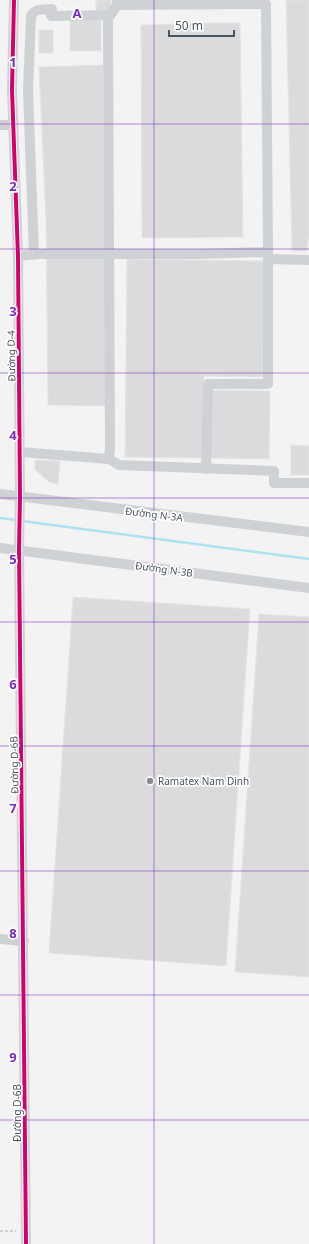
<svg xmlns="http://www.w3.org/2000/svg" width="309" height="1244" font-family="'Noto Sans',sans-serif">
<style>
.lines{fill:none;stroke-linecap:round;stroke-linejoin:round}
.stream{stroke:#ade2f0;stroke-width:2.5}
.building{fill:#dbdbdd;stroke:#e5e5e6}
.path{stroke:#bcc8c4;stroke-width:1.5;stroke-dasharray:3 2;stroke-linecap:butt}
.street{stroke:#cfd2d4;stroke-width:10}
.cycleway-casing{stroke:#fff;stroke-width:6}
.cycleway{stroke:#d6006c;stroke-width:4}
.grid{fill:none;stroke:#7b2cbf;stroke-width:1;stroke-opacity:0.55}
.poi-dot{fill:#858c94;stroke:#fff;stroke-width:1.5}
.labels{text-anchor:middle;stroke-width:3.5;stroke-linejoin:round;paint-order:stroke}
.street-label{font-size:10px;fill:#495561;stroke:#fff}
.poi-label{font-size:10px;fill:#495561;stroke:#fff;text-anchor:start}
.grid-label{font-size:13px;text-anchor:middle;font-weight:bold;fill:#7b2cbf;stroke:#fff;stroke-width:3.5;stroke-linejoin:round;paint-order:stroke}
</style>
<rect width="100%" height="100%" fill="#f4f3f3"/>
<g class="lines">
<g class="stream">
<polyline points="0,518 17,520"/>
<polyline points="22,521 309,559"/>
</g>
</g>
<g class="building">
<polygon points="96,0 111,0 111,11 96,10"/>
<polygon points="286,0 309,0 309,239 308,239 307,251 292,251"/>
<rect x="70" y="19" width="31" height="32"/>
<polygon points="208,23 240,23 243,237 142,238 141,25"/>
<rect x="39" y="30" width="14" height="23"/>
<polygon points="103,65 107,406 48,405 46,220 39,67"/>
<polygon points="127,259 264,261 263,377 204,376 204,458 125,457"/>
<polygon points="211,390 270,391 269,459 210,458"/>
<polygon points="291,445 309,446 309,475 291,475"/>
<polygon points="35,460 60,461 58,484 49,482 35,470"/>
<polygon points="73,597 250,609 226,966 49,953"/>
<polygon points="259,614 309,617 309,977 235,972"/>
</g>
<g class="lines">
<polyline class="path" points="0,1231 16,1231"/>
<g class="street">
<polyline points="14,0 12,90 18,256 20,497 19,550 26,1244"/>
<polyline points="0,125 13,125"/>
<path d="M34,254L28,90L31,16C35,8 43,10 52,9L51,16L110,15"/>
<polyline points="18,256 41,254 198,254 268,252 266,4 117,5 117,0"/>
<polyline points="268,259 309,260"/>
<polyline points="20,452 109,459 119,465 274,471 274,483 309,483"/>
<polyline points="109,459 110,449 108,29 108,19 117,5"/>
<polyline points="206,469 208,384 268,384 268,252"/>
<polyline points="0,494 309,532"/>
<polyline points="0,548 309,588"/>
<polyline points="0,939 24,941"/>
</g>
<defs>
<polyline id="cycleway" points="14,0 12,90 18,256 20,497 19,550 26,1244"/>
</defs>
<use href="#cycleway" class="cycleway-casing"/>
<use href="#cycleway" class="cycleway"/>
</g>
<path class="grid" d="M154,0V1244M0,124H309M0,249H309M0,373H309M0,498H309M0,622H309M0,746H309M0,871H309M0,995H309M0,1120H309"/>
<circle class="poi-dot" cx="150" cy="781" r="4"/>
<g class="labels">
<g class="street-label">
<text transform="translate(11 356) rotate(-91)" y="4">Đường D-4</text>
<text transform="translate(154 514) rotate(7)" y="4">Đường N-3A</text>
<text transform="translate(164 569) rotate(8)" y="4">Đường N-3B</text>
<text transform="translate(14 765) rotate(-91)" y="4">Đường D-6B</text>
<text transform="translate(17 1113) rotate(-90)" y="4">Đường D-6B</text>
</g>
<g class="poi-label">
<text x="158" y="785">Ramatex Nam Dinh</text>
</g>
</g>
<g class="grid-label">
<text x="77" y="18">A</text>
<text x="13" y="67">1</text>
<text x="13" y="191">2</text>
<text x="13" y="316">3</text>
<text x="13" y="440">4</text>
<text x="13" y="564">5</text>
<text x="13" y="689">6</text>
<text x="13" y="813">7</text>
<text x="13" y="938">8</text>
<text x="13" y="1062">9</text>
</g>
<path d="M169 30v6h65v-6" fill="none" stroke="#495561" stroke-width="2"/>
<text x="175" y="30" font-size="12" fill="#495561" stroke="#ffffff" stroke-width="3" paint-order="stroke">50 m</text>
</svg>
